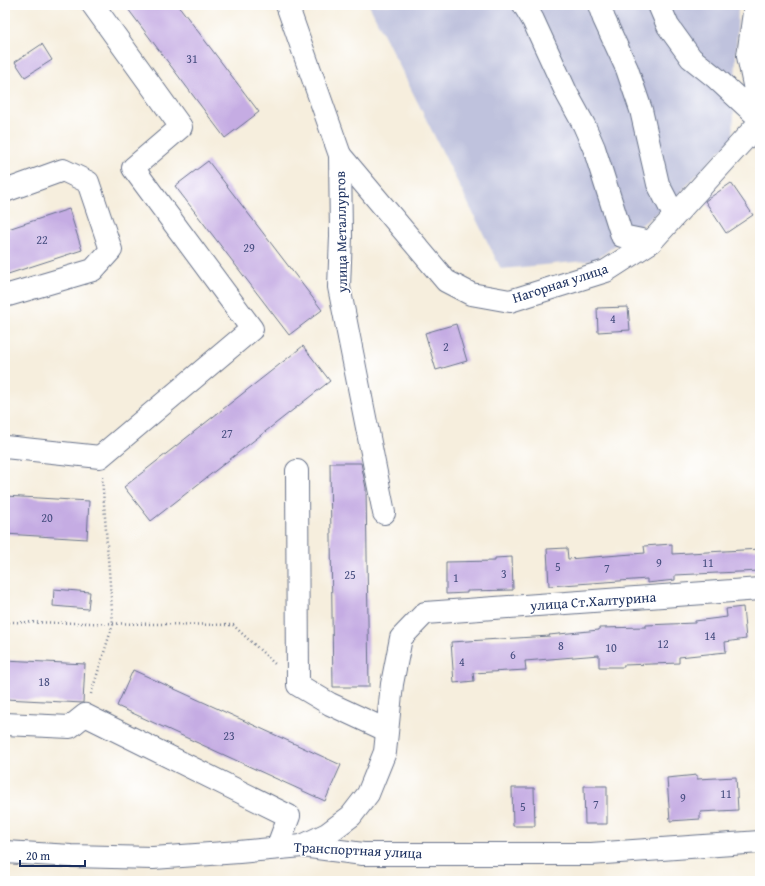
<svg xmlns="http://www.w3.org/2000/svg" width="765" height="886" font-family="'Gentium Book Plus',serif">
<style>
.industrial{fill:#bfc2dd}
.building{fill:#c5ace3}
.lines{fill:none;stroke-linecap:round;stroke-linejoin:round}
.minor-casing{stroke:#68728a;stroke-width:24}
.path{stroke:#68728a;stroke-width:2.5;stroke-dasharray:1 3;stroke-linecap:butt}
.minor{stroke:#fff;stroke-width:22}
.labels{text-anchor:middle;stroke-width:3;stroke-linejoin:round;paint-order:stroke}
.number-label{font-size:12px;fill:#464e7f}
.street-label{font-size:14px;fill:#1b2f5e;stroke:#fff}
</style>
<rect width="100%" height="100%" fill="#fff"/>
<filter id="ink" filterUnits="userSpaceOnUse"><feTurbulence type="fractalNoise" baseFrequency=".025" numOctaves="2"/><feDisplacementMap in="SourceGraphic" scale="8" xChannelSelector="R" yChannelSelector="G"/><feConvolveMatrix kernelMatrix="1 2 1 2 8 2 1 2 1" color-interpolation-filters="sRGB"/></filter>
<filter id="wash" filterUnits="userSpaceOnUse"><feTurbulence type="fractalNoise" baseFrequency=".012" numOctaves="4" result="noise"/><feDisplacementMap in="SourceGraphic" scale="16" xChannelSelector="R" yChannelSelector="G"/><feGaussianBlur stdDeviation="0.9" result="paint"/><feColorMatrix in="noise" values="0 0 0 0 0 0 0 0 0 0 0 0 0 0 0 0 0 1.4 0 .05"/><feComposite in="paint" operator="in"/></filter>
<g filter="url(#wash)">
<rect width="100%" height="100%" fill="#f6eedd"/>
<polygon class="industrial" points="369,5 738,5 733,137 671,202 596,260 501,269"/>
<g id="blocks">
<g class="building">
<polygon points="125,5 178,5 259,112 225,138"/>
<polygon points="42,44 52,60 25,77 15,62"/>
<polygon points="208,161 322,310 289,335 175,186"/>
<polygon points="731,183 753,215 726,233 705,201"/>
<polygon points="69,209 82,250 5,275 5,230"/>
<polygon points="628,307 630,330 598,332 597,308"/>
<polygon points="456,324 467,361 436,370 425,333"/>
<polygon points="303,346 330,381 151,521 124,487"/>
<polygon points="330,463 361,463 366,488 369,687 333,687"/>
<polygon points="5,496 89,501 87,539 5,534"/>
<polygon points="672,544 672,554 760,549 760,571 675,575 675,580 647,583 647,579 549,586 547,549 567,548 568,559 645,553 644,546"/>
<polygon points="512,557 513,590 467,591 467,593 446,594 446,562 495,561 495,558"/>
<polygon points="54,589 90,592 88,609 53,606"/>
<polygon points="743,607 746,639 725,642 726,652 679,657 679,663 624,665 624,667 599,667 599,655 525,661 526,670 473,673 474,681 454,683 451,642 550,636 549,635 599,630 599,628 646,627 646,625 695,623 695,621 727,617 726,609"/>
<polygon points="5,660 85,664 83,703 5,699"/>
<polygon points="133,670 341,765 325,801 117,706"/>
<polygon points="697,775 697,779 736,777 738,810 700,812 700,819 670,821 667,778"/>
<polygon points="584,786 607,786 607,824 585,824"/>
<polygon points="512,788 534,788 535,826 513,826"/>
</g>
</g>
</g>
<g filter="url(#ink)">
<use href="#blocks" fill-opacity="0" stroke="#68728a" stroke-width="1"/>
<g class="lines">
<defs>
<g id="minor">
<polyline points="287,5 340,155 341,236 339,287 384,513"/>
<polyline points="524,5 533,20 567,94 584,125 594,148 622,236 651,242"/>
<polyline points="599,5 604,19 627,69 641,110 658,184 674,215"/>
<polyline points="659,5 668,26 691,58 716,78 760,119"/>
<polyline points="755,5 748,56 760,114"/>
<polyline points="340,155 446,281 471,294 510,301 606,271 651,242 760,122"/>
<polyline points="5,191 63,170 88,182 111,250 93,270 5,296"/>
<polyline points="5,447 100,457 252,329 133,168 181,127 93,5"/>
<polyline points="297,471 298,685 330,704 386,730"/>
<polyline points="5,724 70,727 85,715 289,816 277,848"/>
<polyline points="302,846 327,834 351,816 368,794 385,752 392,684 401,638 425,613 760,589"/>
<polyline points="5,852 71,856 153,858 239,852 302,846 363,854 591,854 760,842"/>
</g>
</defs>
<use href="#minor" class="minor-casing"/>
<g class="path">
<polyline points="5,622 233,625 275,664"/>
<polyline points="91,694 113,624 102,477"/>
</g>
<use href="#minor" class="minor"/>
</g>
</g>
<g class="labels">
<g class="number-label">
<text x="192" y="63">31</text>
<text x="42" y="244">22</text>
<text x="249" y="252">29</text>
<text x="613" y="323">4</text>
<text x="446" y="351">2</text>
<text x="227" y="438">27</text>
<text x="47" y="522">20</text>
<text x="659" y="567">9</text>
<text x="708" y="567">11</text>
<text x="558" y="571">5</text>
<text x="607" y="573">7</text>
<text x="504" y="578">3</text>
<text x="350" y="579">25</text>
<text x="456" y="582">1</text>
<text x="710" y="640">14</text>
<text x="663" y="648">12</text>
<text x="561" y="650">8</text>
<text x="611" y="652">10</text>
<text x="513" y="659">6</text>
<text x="462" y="666">4</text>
<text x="44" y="686">18</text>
<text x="229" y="740">23</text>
<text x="726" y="798">11</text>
<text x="683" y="802">9</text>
<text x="596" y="809">7</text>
<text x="523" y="811">5</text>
</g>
<g class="street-label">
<text transform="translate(341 232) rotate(-91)" y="5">улица Металлургов</text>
<text transform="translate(560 283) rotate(-18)" y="5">Нагорная улица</text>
<text transform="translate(593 601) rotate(-4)" y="5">улица Ст.Халтурина</text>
<text transform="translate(358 850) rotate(3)" y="5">Транспортная улица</text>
</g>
</g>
<rect width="765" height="886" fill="none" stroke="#fff" stroke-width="20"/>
<path d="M20 860v6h65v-6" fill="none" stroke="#1b2f5e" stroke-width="2"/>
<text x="26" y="860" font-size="12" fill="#1b2f5e" stroke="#ffffff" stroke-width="3" paint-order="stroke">20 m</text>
</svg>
